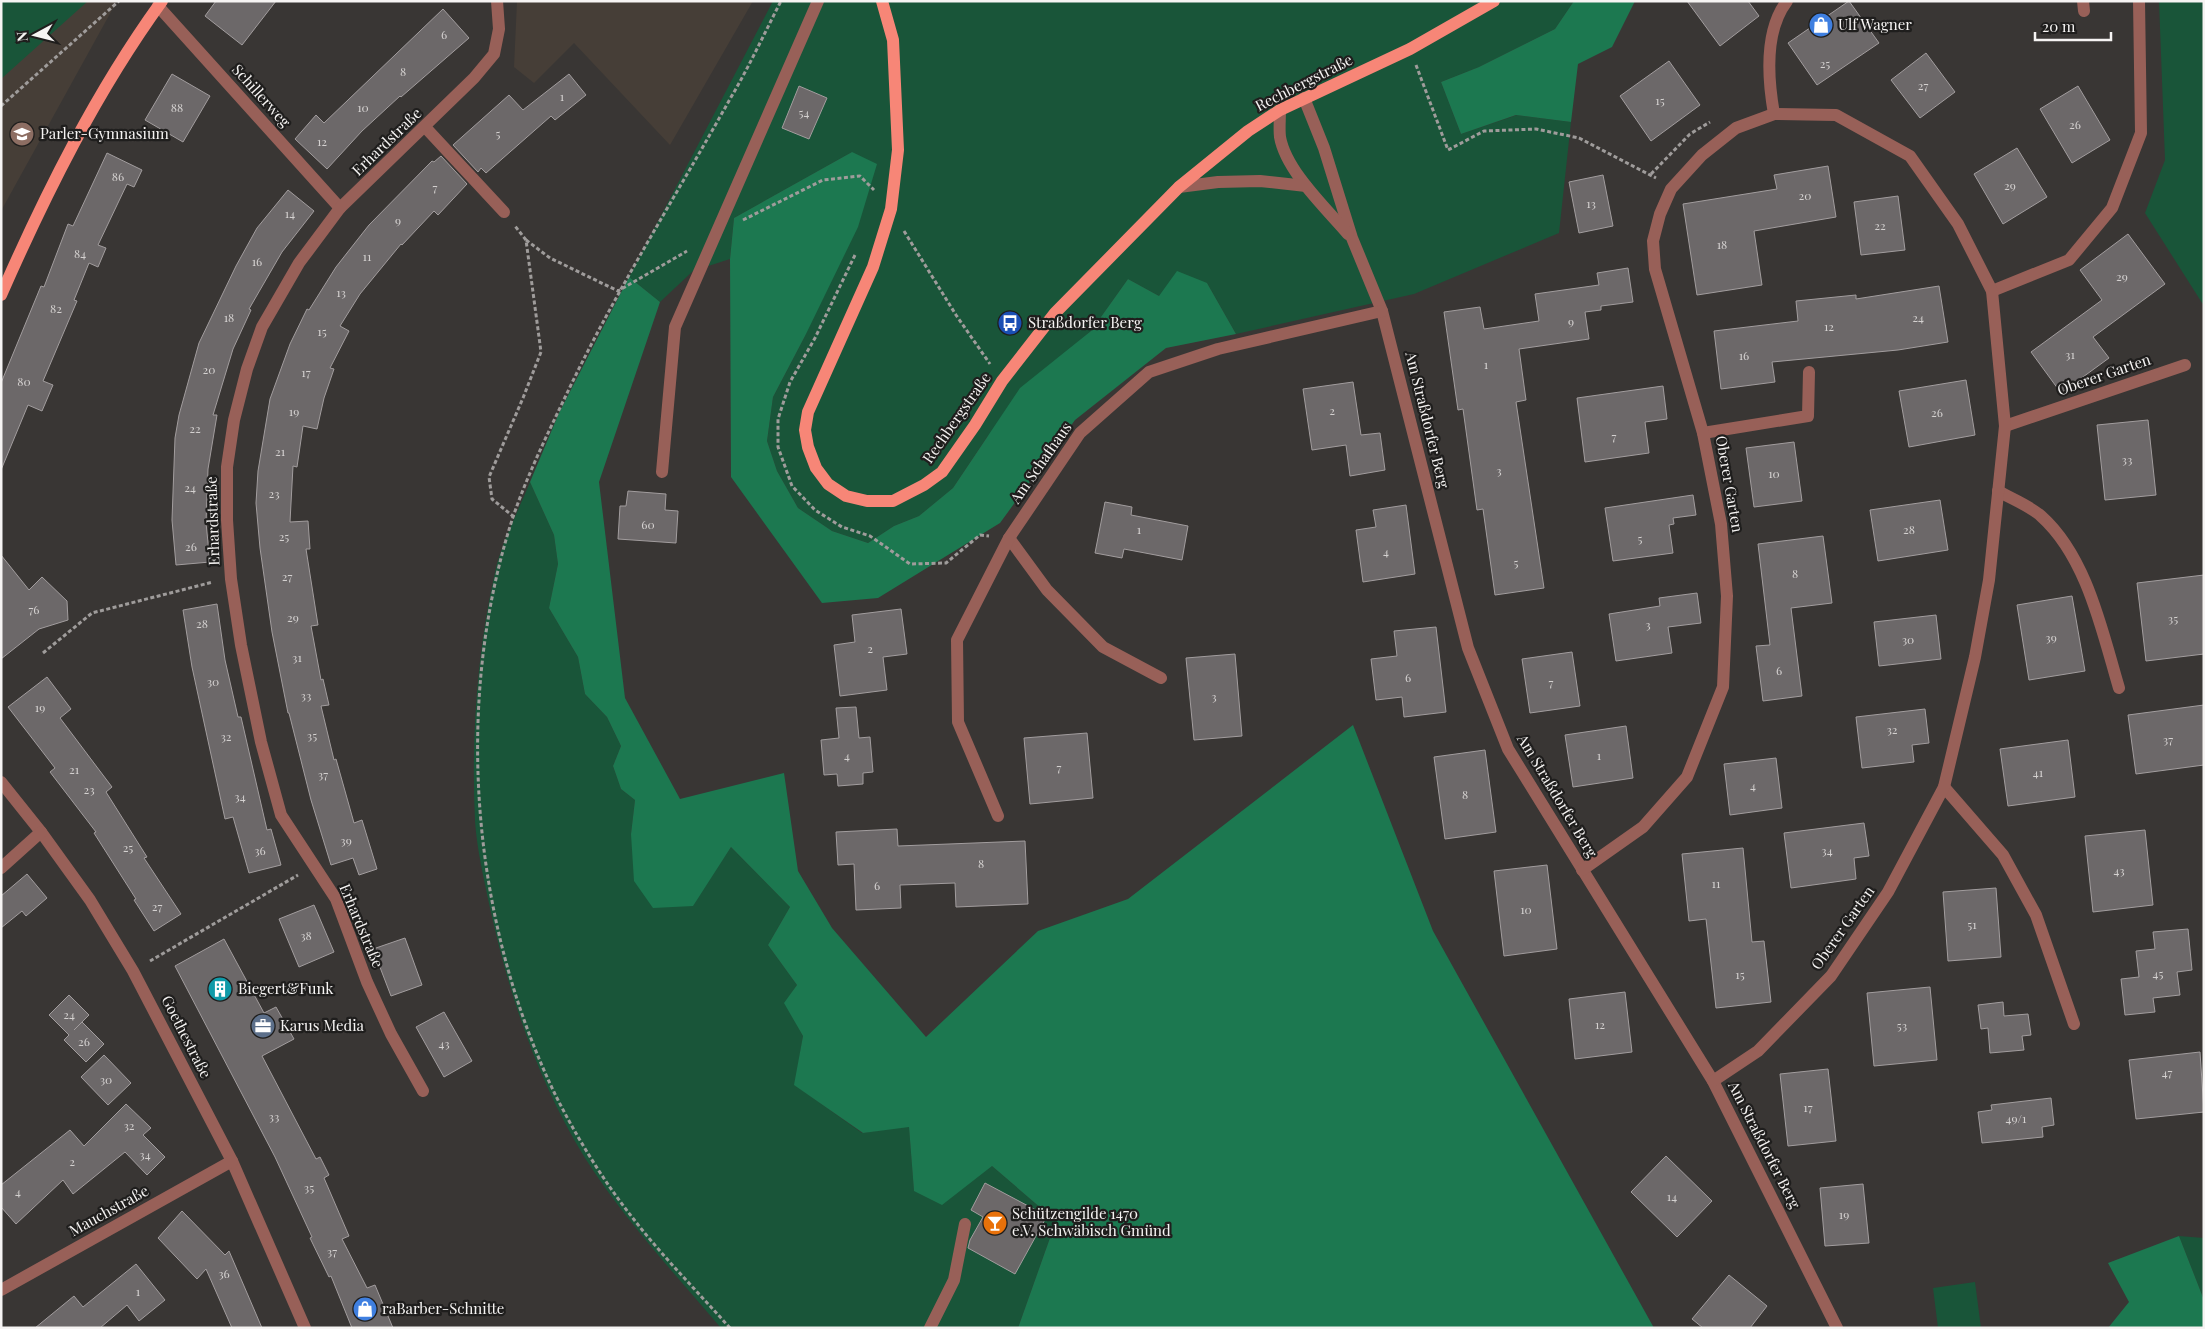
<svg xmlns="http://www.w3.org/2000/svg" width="2205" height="1329" font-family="'Playfair Display',serif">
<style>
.built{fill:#463e37}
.green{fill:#195539}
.forest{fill:#1c7850}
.building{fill:#6c6869;stroke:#a29d9e}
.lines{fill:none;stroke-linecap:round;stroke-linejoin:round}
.path{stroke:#9f9c9b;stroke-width:3;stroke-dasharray:4 2.5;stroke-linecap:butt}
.minor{stroke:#986058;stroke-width:12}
.major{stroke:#f78677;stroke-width:12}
.labels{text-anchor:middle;stroke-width:4.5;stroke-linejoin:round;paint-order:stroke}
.number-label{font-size:12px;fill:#d4d1d0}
.poi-label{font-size:15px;fill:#f6f4f3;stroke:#1f1e1d;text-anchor:start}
.street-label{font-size:15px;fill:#f6f4f3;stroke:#1f1e1d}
</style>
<rect width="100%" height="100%" fill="#393634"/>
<g class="built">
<polygon points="1,1 117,1 1,211"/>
<polygon points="517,1 753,1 670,145 574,43 534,83 514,67"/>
</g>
<g class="green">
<polygon points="1,1 88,1 1,79"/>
<polygon points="773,1 1574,1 1555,29 1479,67 1441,82 1461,134 1517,115 1571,122 1559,233 1414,294 1236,334 1207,283 1159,296 1128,279 1091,331 1072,347 987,437 953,488 919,516 894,526 868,543 832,531 798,508 777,471 767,441 773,397 805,336 852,152 734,218 730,259 693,271 660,302 629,277"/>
<polygon points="2159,1 2204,1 2204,306 2145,213 2165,160"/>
<path d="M530,482L554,535L558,564L549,608L578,657L585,694L607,717L621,746L613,766L621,789L635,800L631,834L717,867L731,847L790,907L768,945L797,985L785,1003L803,1036L795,1085L862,1133L909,1126L914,1190L992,1166L1056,1221L1018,1328H721C674,1273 624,1219 585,1158C538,1082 509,995 490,908C484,879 477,850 475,821C471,737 477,650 496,568C502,542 520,507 530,482Z"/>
<polygon points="2179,1236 2204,1238 2204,1300"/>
<polygon points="1975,1282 1981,1328 1938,1328 1933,1288"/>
</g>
<g class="forest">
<polygon points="1574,1 1635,1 1612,47 1578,64 1571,122 1516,115 1461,134 1441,82 1479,67 1555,29"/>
<polygon points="852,152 877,164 858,227 805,336 773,397 767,441 777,471 798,508 832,531 868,543 894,526 919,516 953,488 1020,388 1091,331 1128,279 1159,296 1177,271 1207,283 1236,334 1166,348 1075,420 1000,523 878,598 822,603 731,477 730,259 734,218"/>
<polygon points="629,277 660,302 599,482 625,698 680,799 784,773 798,871 832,928 926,1037 1038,931 1128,899 1353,725 1433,931 1654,1328 1018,1328 1056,1221 992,1166 942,1205 914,1191 909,1127 863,1133 794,1085 803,1036 784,1003 797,985 768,945 790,907 731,847 693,906 653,908 634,881 631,834 635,800 621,789 613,766 621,746 607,717 585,694 578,657 549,608 558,564 554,535 530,482 559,413"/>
<polygon points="2179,1236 2204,1300 2204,1328 2108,1328 2129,1302 2108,1263"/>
</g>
<g class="building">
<polygon points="216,1 276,1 242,45 205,16"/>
<polygon points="1687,1 1748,1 1759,16 1720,46"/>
<polygon points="1849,1 1879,43 1817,85 1788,43"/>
<polygon points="443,9 469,38 401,97 400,96 362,131 327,169 295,139 316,115 324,123"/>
<polygon points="1926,53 1955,92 1920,118 1891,80"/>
<polygon points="1669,61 1700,105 1651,141 1620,96"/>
<polygon points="172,74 210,96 183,142 145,120"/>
<polygon points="569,74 586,95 555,120 551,116 486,173 481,168 478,172 453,145 509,95 523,110"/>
<polygon points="799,86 827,98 809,139 782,128"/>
<polygon points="2078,86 2110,140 2072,163 2040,109"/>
<polygon points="2017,148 2047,197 2003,224 1974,174"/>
<polygon points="107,153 142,170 134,187 127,184 98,245 106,248 98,267 89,263 74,300 77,301 43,381 53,385 42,411 28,405 1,470 1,383 41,286 44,287 68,224 73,226"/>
<polygon points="441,156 467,184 438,215 434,211 402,245 401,244 360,294 340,326 349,331 330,368 334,369 324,398 317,429 303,426 297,467 293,466 290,522 308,521 310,549 306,549 318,625 311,626 321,680 323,679 329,705 321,706 334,760 336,759 354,823 362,820 377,869 359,875 353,858 331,865 311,800 289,713 288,713 272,632 260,548 256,503 258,471 270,399 290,344 307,309 309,310 336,267 369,225 432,161 434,162"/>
<polygon points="1828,166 1836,217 1754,231 1762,285 1697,295 1683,204 1777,189 1774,175"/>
<polygon points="1603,175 1613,226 1579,233 1569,182"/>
<polygon points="288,190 314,211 282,252 249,309 251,310 233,349 213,415 217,415 208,469 206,523 210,562 176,565 172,520 175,438 179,415 199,343 236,266 257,228"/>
<polygon points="1898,196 1905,250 1861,255 1854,202"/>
<polygon points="2128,234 2165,284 2093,337 2109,358 2061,393 2031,352 2102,300 2080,270"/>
<polygon points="1628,268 1633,302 1601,306 1601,310 1585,312 1589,339 1519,349 1526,400 1516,402 1544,588 1495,595 1483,509 1477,510 1463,409 1458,410 1444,312 1480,307 1484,329 1539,321 1535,294 1599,285 1597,273"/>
<polygon points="1939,286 1948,342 1898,350 1772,362 1775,382 1721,389 1714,331 1798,321 1796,301 1856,295 1856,299"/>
<polygon points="1966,380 1975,435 1909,447 1899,391"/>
<polygon points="1353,382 1361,435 1380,433 1385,470 1350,476 1346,445 1312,450 1303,389"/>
<polygon points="1663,386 1667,419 1645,422 1649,453 1585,462 1577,398"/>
<polygon points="2148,420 2156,495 2105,500 2097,425"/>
<polygon points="1794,442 1802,501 1754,507 1746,448"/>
<polygon points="628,491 666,494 665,510 678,511 676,543 618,539 620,506 626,506"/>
<polygon points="1693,495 1696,515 1673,518 1674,524 1669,525 1673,553 1613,561 1605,508"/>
<polygon points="1940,500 1948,550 1878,561 1870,510"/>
<polygon points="1105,502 1132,507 1131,515 1188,526 1182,560 1124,549 1122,558 1095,553"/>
<polygon points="1406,505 1415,574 1363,582 1356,530 1376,527 1373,510"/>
<polygon points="1823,536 1832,603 1791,608 1802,696 1763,701 1756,646 1770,645 1758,544"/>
<polygon points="1,555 29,590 42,577 67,601 68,620 39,629 1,659"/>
<polygon points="2204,575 2204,654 2146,661 2137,583"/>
<polygon points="1697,593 1701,623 1668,627 1672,653 1616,661 1609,614 1660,606 1659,598"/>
<polygon points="2072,596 2085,671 2029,680 2017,605"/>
<polygon points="217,604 225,660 238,717 241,717 267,830 271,829 281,865 249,873 233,817 225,819 192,667 183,610"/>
<polygon points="901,609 907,654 883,657 887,690 840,696 834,645 855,642 852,615"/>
<polygon points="1936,615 1941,659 1879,666 1874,622"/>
<polygon points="1436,627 1446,712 1404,717 1402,697 1376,700 1371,659 1397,656 1394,631"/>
<polygon points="1572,652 1580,706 1530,713 1522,659"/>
<polygon points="1235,654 1242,736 1194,740 1186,658"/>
<polygon points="47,677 71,709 60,718 112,787 106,792 147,857 144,858 181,914 154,931 134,900 136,899 94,833 96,832 50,772 55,768 8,707"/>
<polygon points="2204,705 2204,765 2136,774 2128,715"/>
<polygon points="856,707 859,738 870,737 873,772 863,773 863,784 838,786 837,774 824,775 821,740 839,738 836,708"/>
<polygon points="1925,709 1929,743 1912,745 1914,762 1862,768 1856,717"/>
<polygon points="1626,726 1633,778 1573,787 1565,735"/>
<polygon points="1087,733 1093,798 1030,804 1024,738"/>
<polygon points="2068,740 2075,797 2008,806 2000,749"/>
<polygon points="1485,750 1496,832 1445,839 1434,757"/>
<polygon points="1776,758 1782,808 1730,815 1724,764"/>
<polygon points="1864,823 1869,856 1854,858 1856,879 1791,888 1784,833"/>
<polygon points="897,829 898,846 1025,841 1028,904 956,907 955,883 900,885 901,908 856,910 854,864 838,865 836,832"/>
<polygon points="2145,830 2153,905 2093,912 2085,836"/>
<polygon points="1743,848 1752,942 1764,941 1771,1002 1716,1008 1706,919 1689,921 1682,854"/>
<polygon points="1547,865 1557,949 1504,956 1494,871"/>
<polygon points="27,874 47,898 26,916 22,911 1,928 1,896"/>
<polygon points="1996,888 2001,957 1948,961 1943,892"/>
<polygon points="314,905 334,952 299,967 279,919"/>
<polygon points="2188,929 2192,970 2177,972 2180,995 2153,998 2155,1012 2125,1015 2121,979 2139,977 2136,951 2155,949 2153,932"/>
<polygon points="405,938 422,985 391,996 373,949"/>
<polygon points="224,939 264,1013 276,1007 294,1039 262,1056 316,1159 320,1157 329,1175 324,1178 349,1236 342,1239 367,1288 375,1285 393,1328 352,1328 331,1276 329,1277 310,1238 312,1237 275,1157 175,966"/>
<polygon points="1930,987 1937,1060 1874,1066 1867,993"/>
<polygon points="1625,992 1632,1052 1575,1059 1569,999"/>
<polygon points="69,995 89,1015 74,1030 82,1022 104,1044 86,1062 64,1040 69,1035 49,1015"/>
<polygon points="2003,1002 2004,1016 2028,1014 2031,1035 2022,1036 2024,1050 1990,1053 1988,1028 1981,1029 1978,1005"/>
<polygon points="444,1012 472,1061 444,1077 416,1027"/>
<polygon points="2200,1052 2204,1112 2136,1119 2129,1060"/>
<polygon points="104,1055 131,1083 108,1105 81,1077"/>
<polygon points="1828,1069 1836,1141 1788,1146 1780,1074"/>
<polygon points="2051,1098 2054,1125 2042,1127 2043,1137 1982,1143 1978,1112 1992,1110 1991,1105"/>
<polygon points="126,1104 151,1128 143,1135 165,1157 147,1175 125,1152 73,1194 63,1180 16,1224 1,1207 1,1185 70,1130 84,1146"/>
<polygon points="1666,1156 1712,1201 1677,1237 1631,1192"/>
<polygon points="985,1183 1047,1216 1015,1274 968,1248 970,1240 983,1217 971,1210"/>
<polygon points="1863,1184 1869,1243 1825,1246 1820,1188"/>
<polygon points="182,1211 225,1255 229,1251 262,1328 232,1328 206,1269 197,1279 158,1238"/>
<polygon points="136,1264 165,1300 139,1321 127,1305 100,1328 35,1328 74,1296 83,1307"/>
<polygon points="1729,1275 1767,1306 1750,1328 1703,1328 1692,1319"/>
</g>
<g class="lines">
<g class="path">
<polyline points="1416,65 1448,150 1484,131 1536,129 1579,138 1656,178"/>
<polyline points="1,106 119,1"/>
<polyline points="1651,174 1690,134 1710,122"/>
<polyline points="743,220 823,180 860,176 874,190"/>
<polyline points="904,231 956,315 990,364"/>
<polyline points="526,240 550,258 618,291 687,251"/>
<polyline points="855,255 815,338 790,382 778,419 778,447 792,486 815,510 842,527 870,536 910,564 946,563 980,535 989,536"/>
<polyline points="514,517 492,499 489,477 523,398 541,352 526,240 515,226"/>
<polyline points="43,653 92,613 213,582"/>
<polyline points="150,961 298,875"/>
<path d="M730,1328C697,1291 662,1256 632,1217C604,1182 574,1133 554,1092C471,919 453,701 513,517C528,473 549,431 569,389C617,289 676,196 730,99C749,67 764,34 781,1"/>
</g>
<g class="minor">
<polyline points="2083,1 2084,11"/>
<polyline points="158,6 340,208"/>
<polyline points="1304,98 1324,148 1352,238 1382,311 1468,648 1508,749 1713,1081 1837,1328"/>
<path d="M1280,110C1280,119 1279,129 1280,137C1286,171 1326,208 1348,234"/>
<path d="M1774,114C1768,80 1764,31 1787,1"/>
<polyline points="425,127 504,212"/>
<polyline points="1179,187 1218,182 1260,181 1306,186"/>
<polyline points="1992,291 2069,260 2112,208 2141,133 2139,1"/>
<polyline points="2005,426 2185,365"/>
<polyline points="1703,433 1808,416 1809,372"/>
<polyline points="662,472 675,327 818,1"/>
<path d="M1998,491C2012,499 2030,506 2041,516C2087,557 2102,631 2119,688"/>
<polyline points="1009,538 1047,590 1103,647 1161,678"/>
<polyline points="1,782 41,832 90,900 133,971 232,1161 305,1328"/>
<polyline points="1944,787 2003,855 2036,915 2074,1024"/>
<polyline points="998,816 958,722 957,640 1009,538 1080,433 1149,372 1218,349 1382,311"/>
<polyline points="1,868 41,832"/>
<polyline points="1582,870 1643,827 1687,777 1723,687 1727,596 1721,524 1703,433 1655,269 1653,241 1660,214 1671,189 1702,155 1736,128 1774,114 1836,115 1910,156 1958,224 1992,291 2005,426 1989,580 1975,657 1944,787 1888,892 1831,976 1758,1051 1713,1081"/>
<polyline points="423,1091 391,1034 367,982 336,899 281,815 261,742 241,645 231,579 227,520 227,467 234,420 247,369 262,327 299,263 340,208 474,78 494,54 499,29 497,1"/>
<polyline points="1,1290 232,1161"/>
<polyline points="930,1328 954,1280 965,1224"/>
</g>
<g class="major">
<polyline points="882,1 893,40 898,150 891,209 873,267 808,412 805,430 808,447 816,468 828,484 846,496 867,501 893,501 924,485 942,472 975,425 1002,381 1055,313 1179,187 1248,131 1280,110 1410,49 1494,1"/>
<path d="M1,295C46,193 96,92 162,1"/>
</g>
</g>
<defs>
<symbol id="shop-disc" viewBox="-11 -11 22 22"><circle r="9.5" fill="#3f7fe0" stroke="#1f1e1d"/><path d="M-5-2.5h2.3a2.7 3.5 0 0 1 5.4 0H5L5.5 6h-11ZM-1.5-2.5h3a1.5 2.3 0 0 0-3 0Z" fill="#fff"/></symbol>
<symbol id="school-disc" viewBox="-11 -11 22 22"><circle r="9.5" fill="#8d6e63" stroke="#1f1e1d"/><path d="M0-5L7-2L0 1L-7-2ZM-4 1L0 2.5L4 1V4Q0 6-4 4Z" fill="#fff"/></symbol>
<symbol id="bus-disc" viewBox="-11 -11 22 22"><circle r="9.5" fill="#1a4fb4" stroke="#1f1e1d"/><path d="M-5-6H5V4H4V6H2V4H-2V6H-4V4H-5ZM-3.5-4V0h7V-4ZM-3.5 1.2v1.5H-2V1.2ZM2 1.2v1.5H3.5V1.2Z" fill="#fff"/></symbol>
<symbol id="building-disc" viewBox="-11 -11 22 22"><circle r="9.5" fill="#0f9aa8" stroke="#1f1e1d"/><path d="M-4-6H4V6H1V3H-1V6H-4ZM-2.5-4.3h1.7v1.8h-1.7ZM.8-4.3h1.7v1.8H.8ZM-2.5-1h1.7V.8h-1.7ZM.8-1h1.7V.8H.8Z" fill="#fff"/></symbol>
<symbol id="office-disc" viewBox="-11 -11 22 22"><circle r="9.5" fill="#5c6f8a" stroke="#1f1e1d"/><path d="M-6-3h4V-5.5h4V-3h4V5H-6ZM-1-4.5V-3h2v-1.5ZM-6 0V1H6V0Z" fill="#fff"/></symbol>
<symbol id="bar-disc" viewBox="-11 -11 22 22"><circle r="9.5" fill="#e8710a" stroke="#1f1e1d"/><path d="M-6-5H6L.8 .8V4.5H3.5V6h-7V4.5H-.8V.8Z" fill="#fff"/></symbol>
</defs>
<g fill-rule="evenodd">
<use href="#shop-disc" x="1807" y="11" width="28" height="28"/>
<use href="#school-disc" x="8" y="120" width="28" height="28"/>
<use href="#bus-disc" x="996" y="309" width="28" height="28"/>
<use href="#building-disc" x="206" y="975" width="28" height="28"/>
<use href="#office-disc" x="249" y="1012" width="28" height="28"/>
<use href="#bar-disc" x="981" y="1209" width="28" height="28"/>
<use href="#shop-disc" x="351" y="1295" width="28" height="28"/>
</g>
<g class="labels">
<g class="number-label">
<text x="444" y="39">6</text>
<text x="1825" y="68">25</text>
<text x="403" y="76">8</text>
<text x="1923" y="90">27</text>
<text x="562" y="101">1</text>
<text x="1660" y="105">15</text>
<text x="177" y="112">88</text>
<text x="363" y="112">10</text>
<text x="804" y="117">54</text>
<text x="2075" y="129">26</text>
<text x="498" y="138">5</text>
<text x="322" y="146">12</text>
<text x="118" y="181">86</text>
<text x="2010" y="190">29</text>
<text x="435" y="192">7</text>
<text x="1805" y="200">20</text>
<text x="1591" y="208">13</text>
<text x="290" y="218">14</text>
<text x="398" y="225">9</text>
<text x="1880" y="230">22</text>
<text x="1722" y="249">18</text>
<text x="80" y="258">84</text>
<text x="367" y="261">11</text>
<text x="257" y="266">16</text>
<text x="2122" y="281">29</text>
<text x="341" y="297">13</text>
<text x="56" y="313">82</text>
<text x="229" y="322">18</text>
<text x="1918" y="322">24</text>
<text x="1571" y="326">9</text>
<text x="1829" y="331">12</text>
<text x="322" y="336">15</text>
<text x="2070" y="359">31</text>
<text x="1744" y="360">16</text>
<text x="1486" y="369">1</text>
<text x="209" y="374">20</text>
<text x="306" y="377">17</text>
<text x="24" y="386">80</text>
<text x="1332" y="415">2</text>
<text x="294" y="416">19</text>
<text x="1937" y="417">26</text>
<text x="195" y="433">22</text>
<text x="1614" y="441">7</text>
<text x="280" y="456">21</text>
<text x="2127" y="464">33</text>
<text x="1499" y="475">3</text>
<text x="1774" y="478">10</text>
<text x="190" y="492">24</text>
<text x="274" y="498">23</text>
<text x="648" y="529">60</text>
<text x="1139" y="534">1</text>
<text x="1909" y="534">28</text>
<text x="284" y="541">25</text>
<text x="1640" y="543">5</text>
<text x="191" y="551">26</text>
<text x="1386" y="556">4</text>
<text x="1516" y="567">5</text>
<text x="1795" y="578">8</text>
<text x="287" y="581">27</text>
<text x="34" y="614">76</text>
<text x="293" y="622">29</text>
<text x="2173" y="623">35</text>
<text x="202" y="628">28</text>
<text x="1648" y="629">3</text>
<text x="2051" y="642">39</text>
<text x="1908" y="644">30</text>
<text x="870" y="653">2</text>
<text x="297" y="662">31</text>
<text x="1779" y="675">6</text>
<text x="1408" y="682">6</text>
<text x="213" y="686">30</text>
<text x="1551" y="687">7</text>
<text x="306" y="700">33</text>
<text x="1214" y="701">3</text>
<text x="40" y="712">19</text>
<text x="1892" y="734">32</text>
<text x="312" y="740">35</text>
<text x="226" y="741">32</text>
<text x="2168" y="744">37</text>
<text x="847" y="760">4</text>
<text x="1599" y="760">1</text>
<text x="1059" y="772">7</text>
<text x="74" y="774">21</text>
<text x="2038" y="777">41</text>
<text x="323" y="779">37</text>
<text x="1753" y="790">4</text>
<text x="89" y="794">23</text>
<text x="1465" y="799">8</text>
<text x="240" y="801">34</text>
<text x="346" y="845">39</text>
<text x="128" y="852">25</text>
<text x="260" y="855">36</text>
<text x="1827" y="855">34</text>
<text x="981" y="868">8</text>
<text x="2119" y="875">43</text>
<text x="1716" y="888">11</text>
<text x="877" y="890">6</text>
<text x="157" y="911">27</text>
<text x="1526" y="914">10</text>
<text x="1972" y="929">51</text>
<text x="306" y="940">38</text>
<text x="2158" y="978">45</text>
<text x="1740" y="979">15</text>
<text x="69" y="1019">24</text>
<text x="1600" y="1029">12</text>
<text x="1902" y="1030">53</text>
<text x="84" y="1046">26</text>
<text x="444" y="1048">43</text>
<text x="2167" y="1077">47</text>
<text x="106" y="1084">30</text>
<text x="1808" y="1112">17</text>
<text x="274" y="1121">33</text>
<text x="2016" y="1123">49/1</text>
<text x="129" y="1130">32</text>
<text x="145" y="1159">34</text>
<text x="72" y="1166">2</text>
<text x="309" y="1192">35</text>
<text x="18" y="1196">4</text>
<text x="1672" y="1201">14</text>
<text x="1844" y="1219">19</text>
<text x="332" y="1256">37</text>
<text x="224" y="1278">36</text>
<text x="138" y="1296">1</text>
</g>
<g class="poi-label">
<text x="1838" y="30">Ulf Wagner</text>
<text x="40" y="139">Parler-Gymnasium</text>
<text x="1028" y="328">Straßdorfer Berg</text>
<text x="238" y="994">Biegert&amp;Funk</text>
<text x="280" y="1031">Karus Media</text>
<text x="1012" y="1219">Schützengilde 1470<tspan x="1012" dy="17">e.V. Schwäbisch Gmünd</tspan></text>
<text x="382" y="1314">raBarber-Schnitte</text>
</g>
<g class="street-label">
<text transform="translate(1304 83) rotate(-27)" y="5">Rechbergstraße</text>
<text transform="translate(261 96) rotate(48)" y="5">Schillerweg</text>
<text transform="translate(387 142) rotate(-44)" y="5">Erhardstraße</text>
<text transform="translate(2104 375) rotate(-19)" y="5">Oberer Garten</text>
<text transform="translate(957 418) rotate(-55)" y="5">Rechbergstraße</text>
<text transform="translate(1427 420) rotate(76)" y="5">Am Straßdorfer Berg</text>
<text transform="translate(1041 463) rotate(-55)" y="5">Am Schafhaus</text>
<text transform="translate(1729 484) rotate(80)" y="5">Oberer Garten</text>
<text transform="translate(213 521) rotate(-92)" y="5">Erhardstraße</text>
<text transform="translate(1557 796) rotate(59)" y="5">Am Straßdorfer Berg</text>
<text transform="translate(361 926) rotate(67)" y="5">Erhardstraße</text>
<text transform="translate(1843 928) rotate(-55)" y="5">Oberer Garten</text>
<text transform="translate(186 1037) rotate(63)" y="5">Goethestraße</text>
<text transform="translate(1764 1145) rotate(63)" y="5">Am Straßdorfer Berg</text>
<text transform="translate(109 1211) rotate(-29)" y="5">Mauchstraße</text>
</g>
</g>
<rect width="2205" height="1329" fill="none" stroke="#f6f4f3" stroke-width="5"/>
<g transform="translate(35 35) rotate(263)" stroke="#1f1e1d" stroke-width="4" paint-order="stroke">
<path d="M0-4L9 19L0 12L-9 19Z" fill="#f6f4f3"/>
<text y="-8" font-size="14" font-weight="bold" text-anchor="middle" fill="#f6f4f3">N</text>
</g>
<path d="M2035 32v8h76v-8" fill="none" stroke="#f6f4f3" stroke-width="2.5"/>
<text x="2042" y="32" font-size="15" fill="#f6f4f3" stroke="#1f1e1d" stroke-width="4" paint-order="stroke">20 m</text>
</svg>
